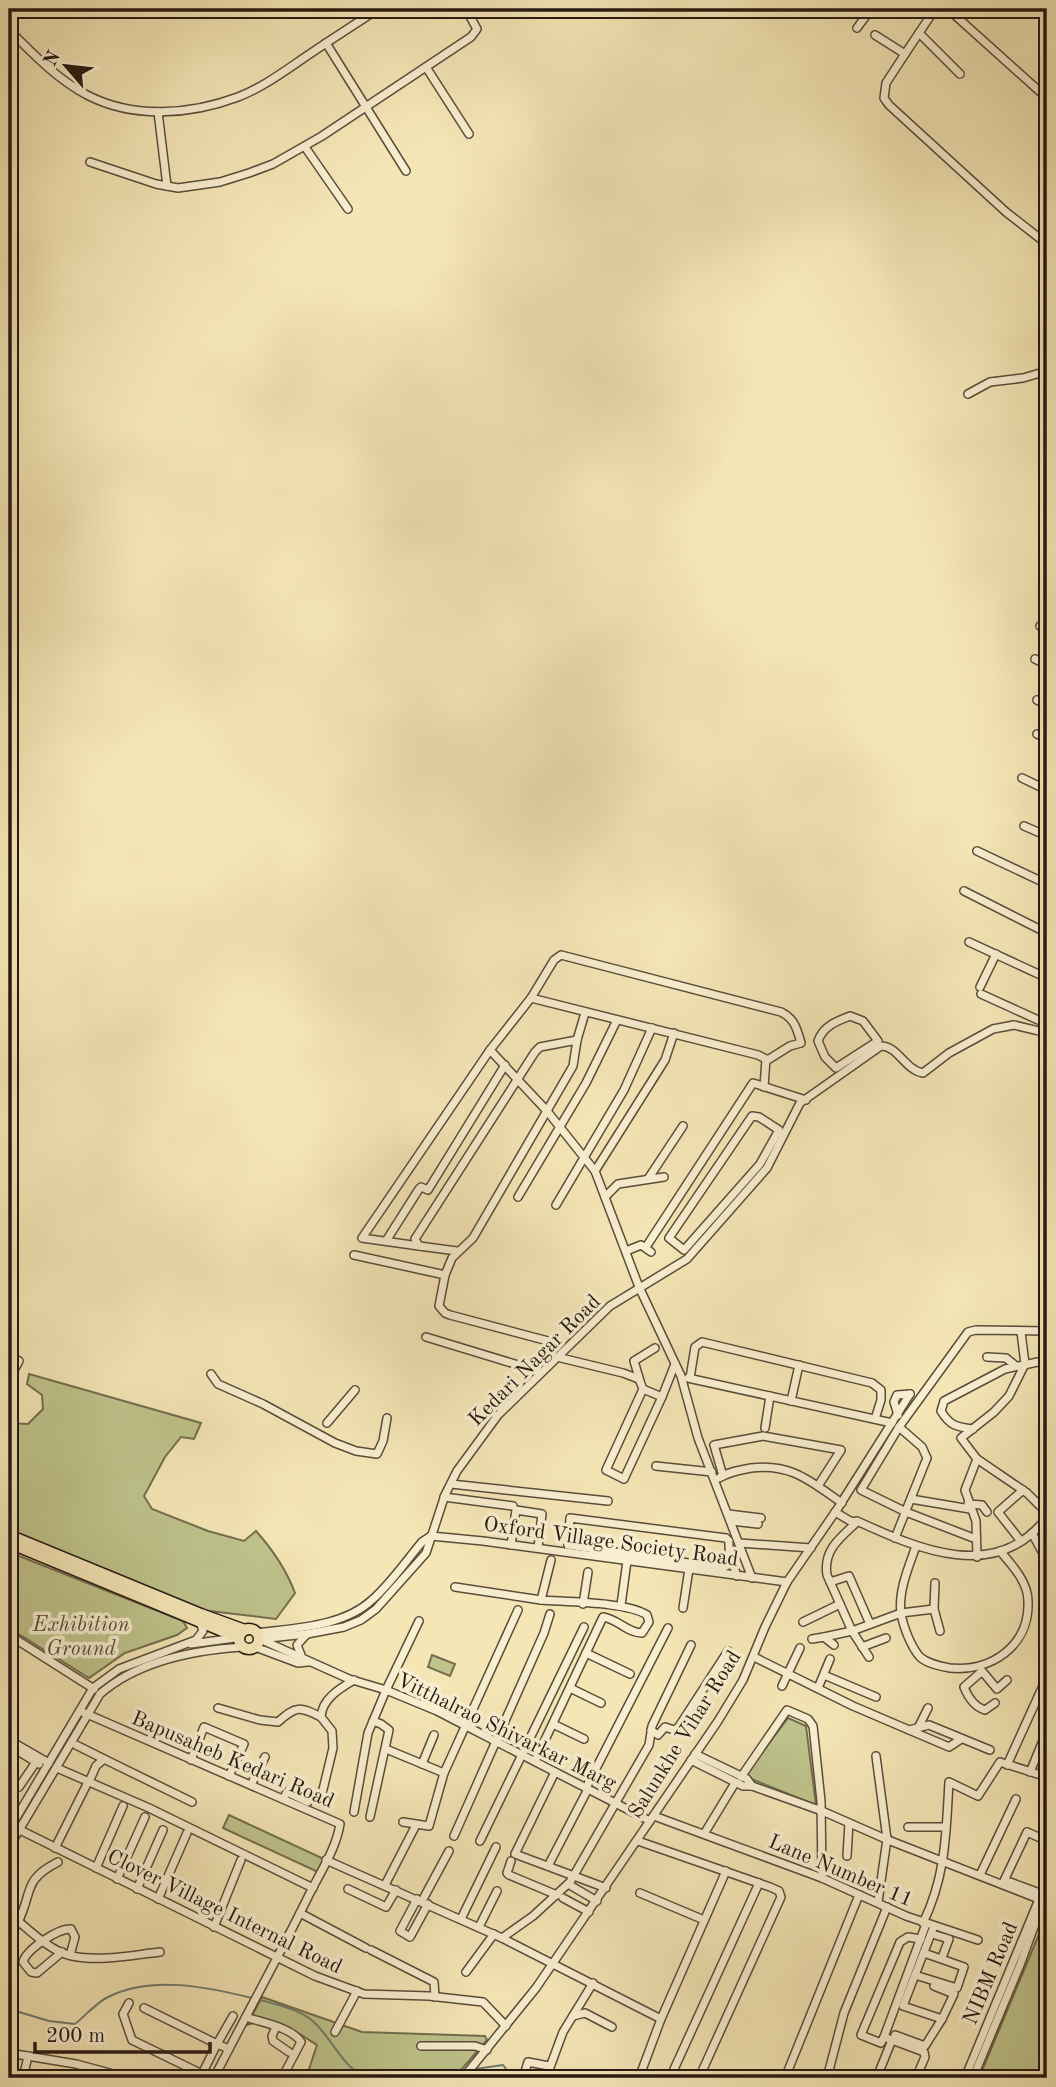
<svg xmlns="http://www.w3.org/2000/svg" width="1056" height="2087" font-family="'Old Standard TT',serif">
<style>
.green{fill:#bfc48c;stroke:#726e4f;stroke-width:2}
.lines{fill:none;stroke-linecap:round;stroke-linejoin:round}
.stream{stroke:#6d7d6e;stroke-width:2}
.minor-casing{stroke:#5a4c3b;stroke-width:10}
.major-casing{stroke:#261912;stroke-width:13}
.minor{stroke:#f8efd0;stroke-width:7}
.major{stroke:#f5e6b6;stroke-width:10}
.labels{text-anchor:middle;stroke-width:7;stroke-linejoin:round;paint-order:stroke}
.street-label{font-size:21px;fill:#261912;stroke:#f8efd0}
.park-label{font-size:21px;font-style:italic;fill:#544c37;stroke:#f8efd0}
</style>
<rect width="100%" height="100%" fill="#f5e6b6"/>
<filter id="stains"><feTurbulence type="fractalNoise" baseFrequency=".00286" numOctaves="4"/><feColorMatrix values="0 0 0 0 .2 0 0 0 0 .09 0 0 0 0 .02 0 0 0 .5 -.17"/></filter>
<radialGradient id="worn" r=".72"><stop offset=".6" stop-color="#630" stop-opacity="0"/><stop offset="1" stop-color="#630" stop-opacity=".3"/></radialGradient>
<g class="green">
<path d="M29,1374L201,1423L194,1439L181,1437L165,1457L144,1496L152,1509L208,1531L244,1541L256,1531C273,1550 286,1569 295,1593L276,1619L201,1610L9,1532V1423L28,1424L43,1409L42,1395L27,1384Z"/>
<polygon points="9,1552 183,1621 187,1628 177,1635 125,1653 89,1678 9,1628"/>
<polygon points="432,1655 455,1664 450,1676 428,1667"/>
<polygon points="788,1718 806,1726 816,1805 744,1776"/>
<polygon points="229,1815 326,1860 320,1873 223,1828"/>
<polygon points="1047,1915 1047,2078 979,2078"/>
<path d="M262,1997L362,2032L485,2036L487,2040L454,2078H306L317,2045C294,2031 275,2014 247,2025Z"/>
</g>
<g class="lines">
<g class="stream">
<path d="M257,1999C274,2004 294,2008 309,2018C334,2036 343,2077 376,2078"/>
<path d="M9,2009L49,2021L75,2024C85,2016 96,2003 108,1997C152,1975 207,1987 252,1998"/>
<polyline points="475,2069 503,2065 513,2078"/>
<polyline points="393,2078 466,2070"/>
</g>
<defs>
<g id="minor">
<polyline points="948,9 1047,98"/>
<polyline points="857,28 871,9"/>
<path d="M9,30C32,53 57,79 87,95C133,119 190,115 238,97C259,89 279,75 298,62C324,44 351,27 378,9"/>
<polyline points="919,33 960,74"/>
<polyline points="875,35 905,54 886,83 884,98 889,105 1006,212 1047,244"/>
<polyline points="326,43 406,171"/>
<polyline points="905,54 935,9"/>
<polyline points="426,67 469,134"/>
<polyline points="158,112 167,186"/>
<polyline points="305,147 348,209"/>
<polyline points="90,162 156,184 178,188 220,182 249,173 273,164 322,136 471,37 477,29 466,9"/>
<polyline points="968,394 990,382 1023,378 1047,371"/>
<polyline points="1040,626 1047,629"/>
<polyline points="1035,659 1047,665"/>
<polyline points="1037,700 1047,705"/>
<polyline points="1037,734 1047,738"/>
<polyline points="1022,778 1047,790"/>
<polyline points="1024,826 1047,836"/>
<polyline points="977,851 1047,884"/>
<polyline points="964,891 1047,933"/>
<polyline points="969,942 1047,978"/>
<polyline points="980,987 996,954"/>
<polyline points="981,994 1047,1024"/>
<polyline points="531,998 490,1050 547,1111 595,1171 639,1287 681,1376 698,1438 752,1578"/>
<path d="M850,1016L863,1021L878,1041L836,1068L825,1057L818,1041C823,1026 837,1021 850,1016Z"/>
<path d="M764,1087L766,1059L758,1055L531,998L554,960L561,955L781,1012C795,1019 797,1029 801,1043L790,1046L766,1061"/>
<polygon points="752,1116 759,1117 779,1130 760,1164 684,1250 669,1238"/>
<polyline points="595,1171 665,1060 674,1033"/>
<polyline points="648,1179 683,1126"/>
<polyline points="518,1197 586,1083 617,1020"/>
<polyline points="605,1197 618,1184 664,1177"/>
<polyline points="556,1205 624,1090 652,1028"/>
<polyline points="386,1241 419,1189 421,1187 428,1190 505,1065"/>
<polyline points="419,1246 362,1238 490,1050"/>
<polyline points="646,1247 753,1083 806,1100"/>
<polyline points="457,1251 419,1246 415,1239 535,1052 540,1047 577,1040"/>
<polyline points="626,1251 641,1245 651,1252"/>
<polyline points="354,1255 445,1275"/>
<polyline points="426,1337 541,1372"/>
<polyline points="9,1355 19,1361 9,1379"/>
<polyline points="557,1357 623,1373 639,1379 643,1389 606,1470 624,1479 662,1397 675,1364"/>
<polyline points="987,1357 1006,1358 1016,1366"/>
<polyline points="550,1360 553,1348 548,1341 450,1315 445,1313 439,1306 445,1275 452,1258 473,1238 573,1066 577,1040 585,1013"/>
<polyline points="211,1374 218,1384 263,1404 335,1443 356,1451 377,1454 383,1441 387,1418"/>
<polyline points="688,1378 892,1423"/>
<polyline points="690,1378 695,1347 702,1342 872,1383 881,1390 881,1400 875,1419"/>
<polyline points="640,1381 634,1361 655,1348"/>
<polyline points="643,1389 662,1397"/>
<polyline points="791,1401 799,1365"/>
<polyline points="898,1415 894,1402 897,1395 910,1394"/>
<polyline points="327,1423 355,1390"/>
<polyline points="765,1428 770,1396"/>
<path d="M973,1429C957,1427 950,1426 941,1411L944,1401L1005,1369L1047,1360"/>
<polyline points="977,1459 1027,1493 1047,1513"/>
<polyline points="656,1466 712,1472"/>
<polyline points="723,1476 714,1445 763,1436 841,1450 818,1486"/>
<path d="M719,1478C728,1472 740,1470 751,1468C791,1463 810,1481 842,1503"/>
<polyline points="451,1484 608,1501"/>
<polyline points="444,1497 513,1506"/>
<polyline points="911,1499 970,1509"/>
<polyline points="968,1504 982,1505 987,1512"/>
<path d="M835,1512L852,1522L857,1521C918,1549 997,1584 1047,1517"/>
<polyline points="728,1514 761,1518"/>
<polyline points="731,1521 758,1524"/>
<path d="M857,1522C840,1538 823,1550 827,1575L852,1631L869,1657"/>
<polyline points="1032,1533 1047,1561"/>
<polyline points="431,1536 483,1541 787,1582"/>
<polyline points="895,1538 927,1458 922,1447 899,1427"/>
<polyline points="976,1539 906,1512 861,1490 899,1427 968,1332 976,1330 1047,1331"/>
<polyline points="1020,1540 998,1512 1023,1490"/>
<polyline points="739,1543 811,1548"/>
<polyline points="511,1545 516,1510 542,1514 538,1548"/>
<path d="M916,1546C909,1566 898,1591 901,1613C903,1626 911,1647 920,1657C928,1664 940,1666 950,1668C991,1672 1030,1646 1028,1601C1028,1582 1012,1565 1000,1551"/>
<polyline points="977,1557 976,1521 965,1490 977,1459 961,1438 994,1412 1009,1396 1025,1364 1021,1332"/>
<path d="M732,1563L722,1568L568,1545L570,1518L726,1538L729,1541C728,1554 733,1564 737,1576"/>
<polyline points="830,1582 849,1576 870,1624"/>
<polyline points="935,1583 934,1609 940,1631"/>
<polyline points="455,1587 541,1600"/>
<polyline points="583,1604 588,1572"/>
<polyline points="621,1605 627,1561"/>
<polyline points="683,1608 689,1569"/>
<polyline points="803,1622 840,1604"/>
<path d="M257,1633C294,1628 343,1627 372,1600C391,1583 406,1561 422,1542L431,1536"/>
<polyline points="9,1635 94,1689"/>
<polyline points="824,1637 852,1631 901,1613 934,1609"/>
<path d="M259,1639L307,1634L344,1627L361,1620L376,1609L426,1553L445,1495L457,1471L498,1415L610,1306L687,1259L767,1168L800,1103L881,1046C898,1046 905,1070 923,1073L949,1053L993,1029L1014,1025L1047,1033"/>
<polyline points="812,1639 824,1637 834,1645"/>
<polyline points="262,1640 349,1679 386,1690 437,1711 650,1821"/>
<polyline points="191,1644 235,1638"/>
<polyline points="255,1647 298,1663 308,1662"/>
<polyline points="862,1647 886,1638"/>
<polyline points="586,1653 630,1674"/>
<polyline points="301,1655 297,1645 307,1634"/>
<polyline points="754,1657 853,1706 949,1747 961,1739"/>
<path d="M980,1673L964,1687C968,1697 975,1707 985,1710L995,1703"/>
<polyline points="980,1673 982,1671 997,1689 1007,1680"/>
<polyline points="824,1675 876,1697"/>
<polyline points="782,1686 800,1648"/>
<polyline points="570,1688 601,1703"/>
<polyline points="818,1688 830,1659"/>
<path d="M218,1708L260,1720L278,1722C296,1706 299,1706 321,1717"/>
<path d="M80,1711L340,1824C336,1850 319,1874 308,1897C278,1958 245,2017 214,2078"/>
<polyline points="553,1724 584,1739"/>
<polyline points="918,1728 928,1708"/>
<polyline points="651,1730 658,1735 665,1727 674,1730 678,1728 728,1651"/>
<polyline points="909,1730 929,1725 990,1750"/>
<polyline points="16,1744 49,1763"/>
<polyline points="76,1745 104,1759"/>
<polyline points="13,1748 39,1764"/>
<polyline points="386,1749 444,1773"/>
<polyline points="695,1754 747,1779 752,1786"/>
<polyline points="876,1756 887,1839 878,1902"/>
<polyline points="191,1760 204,1727 244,1744 229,1776"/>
<polyline points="691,1760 743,1786 752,1786 822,1811 888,1840 1044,1901"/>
<path d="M535,1761L603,1617C618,1619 627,1633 642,1633L649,1622L647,1615C628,1602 567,1602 541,1600L551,1560"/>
<polyline points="422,1764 434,1735"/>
<polyline points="1007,1765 1047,1677"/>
<polyline points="57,1768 149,1808 313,1888"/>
<polyline points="555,1772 515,1854 606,1888"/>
<polyline points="1030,1772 1047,1731"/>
<polyline points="741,1777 787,1710 808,1719 813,1726 821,1801 822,1878"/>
<polyline points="9,1781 19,1787 36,1762"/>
<polyline points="89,1782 96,1766 104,1759 192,1802"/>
<polyline points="251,1785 265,1757"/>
<polyline points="586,1788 668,1628"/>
<polyline points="283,1799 287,1792 308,1802"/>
<path d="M320,1802L333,1748L332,1731L321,1717C322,1699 339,1689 354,1680"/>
<polyline points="354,1812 368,1733 386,1690 419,1621"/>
<polyline points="654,1816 822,1878 906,1916 978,1940"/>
<polyline points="370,1817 389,1730 381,1724 373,1721"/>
<polyline points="403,1822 429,1826 444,1773 518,1610"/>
<polyline points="12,1826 315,1976 364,1994 429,1996 483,2002 506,2026"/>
<polyline points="908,1827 946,1827"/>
<polyline points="9,1830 93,1688 119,1669 196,1640 203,1631 200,1622"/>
<polyline points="704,1834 735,1783"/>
<polyline points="454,1836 544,1633 550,1614"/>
<polyline points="480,1841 584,1627"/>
<polyline points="638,1841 770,1887 779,1891 781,1897 699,2078"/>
<path d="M9,1847L100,1694C138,1661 194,1650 243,1647"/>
<polyline points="55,1848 86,1786"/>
<polyline points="847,1856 849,1823"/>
<polyline points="326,1860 502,1938 661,2019"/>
<polyline points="511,1861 507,1873 509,1875 557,1895"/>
<polyline points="548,1866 588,1789"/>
<polyline points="96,1868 123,1806"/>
<polyline points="980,1875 1016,1799"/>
<polyline points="117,1879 145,1817"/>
<polyline points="1003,1883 1027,1832 1047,1841"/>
<polyline points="1003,1883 1010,1882 1045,1895"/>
<polyline points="568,1884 597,1901"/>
<polyline points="385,1885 416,1825"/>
<polyline points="137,1889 163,1830"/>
<polyline points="348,1889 386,1907 396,1890"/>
<polyline points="640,1893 704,1920"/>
<polyline points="563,1898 589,1912"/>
<polyline points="158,1899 187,1833"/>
<polyline points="417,1899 400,1931 410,1937 428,1904"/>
<polyline points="422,1901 449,1851"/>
<path d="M9,1913C27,1928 49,1951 72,1956C100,1962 132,1955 160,1952"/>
<polyline points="300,1913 366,1948"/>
<polyline points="461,1919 496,1847"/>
<path d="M923,1923C946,1876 946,1833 949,1782L978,1796L1000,1762L1047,1777"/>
<polyline points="214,1927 241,1860"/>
<polyline points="479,1927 497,1891"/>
<polyline points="932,1934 949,1939 943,1955"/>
<path d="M9,1936C12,1931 16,1927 18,1922C33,1893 22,1880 58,1862"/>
<polyline points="502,1938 533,1916 570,1882 649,1745 652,1726 691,1645"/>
<polyline points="371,1950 434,1982 435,1997"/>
<path d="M62,1952L37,1973L31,1972L23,1962C26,1950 58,1928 71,1929L75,1937L70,1955"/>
<polyline points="466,1972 494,1934"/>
<polyline points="915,1975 957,1988 964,1967 924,1953"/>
<polyline points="934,1986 954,1994 942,2019"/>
<polyline points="129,2003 123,2014 132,2040 202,2074 217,2044 229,2049"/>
<polyline points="144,2008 217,2044 233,2016"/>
<polyline points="573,2016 585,2013 612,2027"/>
<path d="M246,2017C263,2023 291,2027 301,2042L282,2078"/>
<polyline points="276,2027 272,2036 273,2041 289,2052"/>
<polyline points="335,2032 357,1991"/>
<polyline points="895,2035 925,2046 942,2019 903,2006 934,1926"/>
<polyline points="884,2037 881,2043 861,2035 900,1942 908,1937 921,1939"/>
<polyline points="421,2046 475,2046 487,2050"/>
<polyline points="9,2053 76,2064 128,2078"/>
<polyline points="877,2077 892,2040"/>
<polyline points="23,2078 28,2056"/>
<polyline points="463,2078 536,1988 718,1721 743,1680 765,1627 787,1582 838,1508 910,1394"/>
<polyline points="523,2078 528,2062 549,2066"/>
<polyline points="546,2078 563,2032 593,1983"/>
<polyline points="639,2078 661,2019 726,1871"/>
<polyline points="670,2078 759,1883"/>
<polyline points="785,2078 859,1895"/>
<polyline points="827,2078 844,2013 887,1907"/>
<polyline points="916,2078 925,2057 924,2052 884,2037 926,1924"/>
<polyline points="965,2078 1047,1880"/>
<polyline points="973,2078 1020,1965 1045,1897"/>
</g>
<g id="major">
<polyline points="9,1535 201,1614 245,1630"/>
<polyline points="9,1543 239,1638"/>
<circle cx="249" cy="1639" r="10"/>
</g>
</defs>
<use href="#minor" class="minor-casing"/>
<use href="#major" class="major-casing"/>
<use href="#minor" class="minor"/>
<use href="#major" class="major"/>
</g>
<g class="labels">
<g class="street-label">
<text transform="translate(534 1360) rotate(-45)" y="7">Kedari Nagar Road</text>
<text transform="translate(611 1541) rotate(8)" y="7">Oxford Village Society Road</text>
<text transform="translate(507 1731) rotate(26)" y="7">Vitthalrao Shivarkar Marg</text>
<text transform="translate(684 1734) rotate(-58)" y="7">Salunkhe Vihar Road</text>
<text transform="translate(233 1759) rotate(23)" y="7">Bapusaheb Kedari Road</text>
<text transform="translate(841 1870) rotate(23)" y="7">Lane Number 11</text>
<text transform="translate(225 1911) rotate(26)" y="7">Clover Village Internal Road</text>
<text transform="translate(990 1973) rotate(-67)" y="7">NIBM Road</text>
</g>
<g class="park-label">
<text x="81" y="1631">Exhibition<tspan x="81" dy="24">Ground</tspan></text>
</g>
</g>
<rect width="1056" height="2087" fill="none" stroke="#f5e6b6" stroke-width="35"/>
<rect x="10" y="10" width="1035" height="2066" fill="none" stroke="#261912" stroke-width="3.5"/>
<rect x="18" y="18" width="1021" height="2052" fill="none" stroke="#261912" stroke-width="2"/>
<g transform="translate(66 66) rotate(298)" stroke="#f8efd0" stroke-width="5" paint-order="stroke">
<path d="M0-5L12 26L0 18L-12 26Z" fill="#261912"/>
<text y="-10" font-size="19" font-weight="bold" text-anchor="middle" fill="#261912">N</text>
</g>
<path d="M35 2042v10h175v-10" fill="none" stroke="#261912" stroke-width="3.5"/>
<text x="46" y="2042" font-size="21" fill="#261912" stroke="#f8efd0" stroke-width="5" paint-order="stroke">200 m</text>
<rect width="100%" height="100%" filter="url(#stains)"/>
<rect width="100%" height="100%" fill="url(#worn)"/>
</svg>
